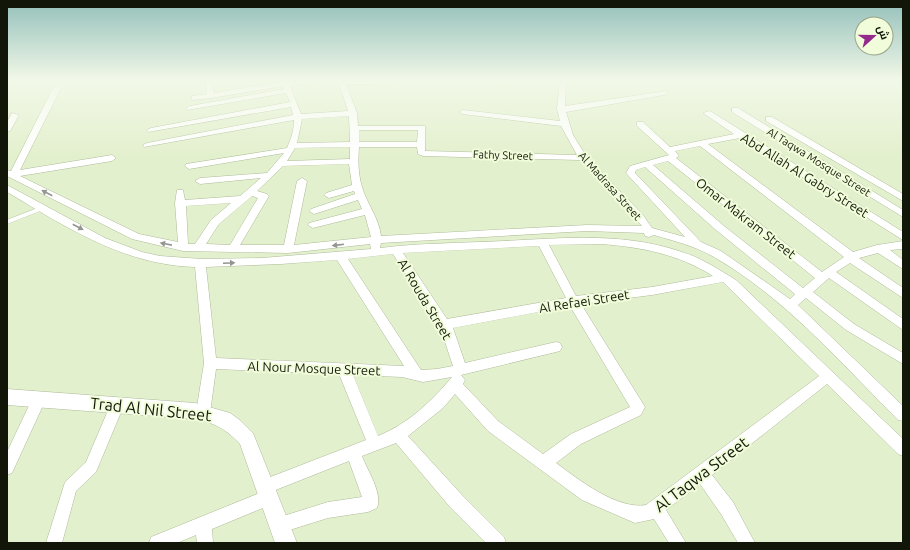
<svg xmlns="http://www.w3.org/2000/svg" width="910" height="550" font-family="Ubuntu,Cairo,sans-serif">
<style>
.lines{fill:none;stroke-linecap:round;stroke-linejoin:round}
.service-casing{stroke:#aeba98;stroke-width:0.5}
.minor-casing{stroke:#aeba98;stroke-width:1}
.tertiary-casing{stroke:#aeba98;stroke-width:1}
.service{fill:#fff;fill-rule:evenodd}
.minor{fill:#fff;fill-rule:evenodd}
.tertiary{fill:#fff;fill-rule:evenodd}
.oneway{fill:#949690}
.labels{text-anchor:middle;stroke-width:4;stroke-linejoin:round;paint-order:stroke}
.far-street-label{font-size:11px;fill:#121609;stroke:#f1fdda}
.street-label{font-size:13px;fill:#121609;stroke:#f1fdda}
.near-street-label{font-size:16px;fill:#121609;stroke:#f1fdda}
</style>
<rect width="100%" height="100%" fill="#e3f0cd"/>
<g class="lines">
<defs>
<polygon id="service" points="43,206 45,208 45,209 7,224 7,220"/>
<g id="minor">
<polygon points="92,80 98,80 94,84 90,82"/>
<path d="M205,80H211L214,93L281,82V80H287L289,82L319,80L316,82L290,86L301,114L348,111L338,80H393C387,86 356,84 346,84L357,113L358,126H425V151L577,155L561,126L463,114L459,112L463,110L560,121L557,109L560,80H566L565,106L667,91L668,93L664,95L566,112L573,135L586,156L643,215L652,228L685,237L626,173L630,166L669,155L637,126V122H643L670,147L734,134L703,113L710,111L903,232V240L740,138L708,144L853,252L877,245L903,241V249L890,250L903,260V269L878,253L859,258L903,288V298L850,263L836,272L903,319V330L829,278L813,292L854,324L903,353V364L846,330L806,298L798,305L903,406V421L898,420C840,362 785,298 714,257C695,246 674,241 654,235L649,237L645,236L644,233L587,231L381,243L380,248C421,243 463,243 504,241C565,238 624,232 682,252C702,258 719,270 736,280L903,439V456L898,454L827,384L712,475L733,502L755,543H738L721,514L700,484L666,510L686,543H669L654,519L635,523L582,500L488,431L455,394L443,408L408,436L462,495L504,537L506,543H486L450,507L396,443L362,456C367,470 383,493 377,508L368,512L328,518L280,533L274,531L272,525L274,519L280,517L328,502L362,497L349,461L273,491L277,497L275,503L212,529L213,543H197L196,535L177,543H149L151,537L262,492L257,486L260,481L366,440L339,374L216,369L210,413L208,418L203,419L198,418L196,413L204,363L195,267C124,265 66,227 7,192V185L105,238L142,252L160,256L202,259L262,258L371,249L370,244L288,253L183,251L132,239L7,176V170L11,171L53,88L60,86L61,88L20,170L112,155L116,158L112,161L20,176L139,234L178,242L175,203L177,190H183L185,200L240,196L261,178L200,184L195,181L200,178L267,173L284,153L189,169L185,166L186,164L287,148C291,139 294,130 294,120L144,147L143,145L147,143L293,115L291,107L148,132L147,130L151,128L290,102L286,93L187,110L186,108L190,106L284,89L283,86L211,98L192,100V96L207,94ZM349,116L350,142L297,143L302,119ZM359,130H418L417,142H359ZM700,146L844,257L822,272L676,158L679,156L675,151ZM350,147V159L287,161L295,148ZM359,147H417L418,154L423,156L580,160L642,226L587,225L381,236C379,218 367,204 362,187C358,174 358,160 359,147ZM668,161L815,278L803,288L724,226L653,165ZM349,164L352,185L326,193L324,195L329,198L354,191L355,194L311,209L309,211L314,214L358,200L362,209L309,223L308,225L313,228L365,215L371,237L294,245L307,181L302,178L297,181L284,245H240L269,196L267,194L257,191L283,166ZM645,167L716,230L795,294L790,299L721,251L701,242L635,173L636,170ZM252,196L258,198L230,245L206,244L219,224ZM231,203L211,220L195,244H188L186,206ZM601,244C641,247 678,254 713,276L652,287L576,296L549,245ZM539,246L566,298L447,319L403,253ZM393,254L441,330L453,366L437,369L421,370L348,259ZM337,260L404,366L216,358L206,267L281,264ZM723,282L819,376L646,505C617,510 578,479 556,463L581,444L641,415L645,407L581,304L652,295ZM570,306L630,407L571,434L543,454L498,421L463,384L465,380L461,375L556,352L560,351L562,347L560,343L556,342L465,363L453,328ZM353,375L402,377L423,382L452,377C432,401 408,424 378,436Z"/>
<polygon points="732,108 738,108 903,210 903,217 732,112"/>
<polygon points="12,113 19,115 10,131 7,131 7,122"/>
<polygon points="766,117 772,117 903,194 903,201 766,121"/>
<polygon points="39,393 44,395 46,399 12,473 7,475 7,452 34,395"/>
<polygon points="117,399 122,401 124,405 96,472 76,491 62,543 46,543 65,482 86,462 112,401"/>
</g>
<path id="tertiary" d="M7,389L195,403L230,413L241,421L253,433L297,543H275L240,444C226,429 215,423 195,419L7,405Z"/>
</defs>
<use href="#service" class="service-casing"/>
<use href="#minor" class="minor-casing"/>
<use href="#tertiary" class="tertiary-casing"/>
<use href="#service" class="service"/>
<use href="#minor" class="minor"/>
<use href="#tertiary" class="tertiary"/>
</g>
<defs><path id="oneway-solid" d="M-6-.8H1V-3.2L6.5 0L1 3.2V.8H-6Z"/></defs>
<g class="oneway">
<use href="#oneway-solid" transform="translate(47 193) rotate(-153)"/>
<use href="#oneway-solid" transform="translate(78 227) rotate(28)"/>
<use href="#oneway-solid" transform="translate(166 244) rotate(-169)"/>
<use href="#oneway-solid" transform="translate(338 245) rotate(173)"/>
<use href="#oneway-solid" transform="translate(229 263) rotate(-2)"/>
</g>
<linearGradient id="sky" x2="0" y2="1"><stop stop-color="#93c0ba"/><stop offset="0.51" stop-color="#f2f8e8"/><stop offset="1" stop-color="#f2f8e8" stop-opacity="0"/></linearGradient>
<rect width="910" height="157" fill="url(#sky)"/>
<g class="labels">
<g class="far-street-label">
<text transform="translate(503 155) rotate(2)" y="4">Fathy Street</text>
<text transform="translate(819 162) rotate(32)" y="4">Al Taqwa Mosque Street</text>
<text transform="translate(610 186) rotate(48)" y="4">Al Madrasa Street</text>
</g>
<g class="street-label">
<text transform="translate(805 175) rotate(32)" y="5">Abd Allah Al Gabry Street</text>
<text transform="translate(746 218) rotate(38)" y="5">Omar Makram Street</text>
<text transform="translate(425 299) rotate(59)" y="5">Al Rouda Street</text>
<text transform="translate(584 301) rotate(-9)" y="5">Al Refaei Street</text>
<text transform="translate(314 368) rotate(2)" y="5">Al Nour Mosque Street</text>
</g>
<g class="near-street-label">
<text transform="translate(151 409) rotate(6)" y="6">Trad Al Nil Street</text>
<text transform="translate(701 474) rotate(-37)" y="6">Al Taqwa Street</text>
</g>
</g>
<rect width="910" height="550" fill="none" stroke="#121609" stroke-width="16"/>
<g transform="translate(874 36) rotate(69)"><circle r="19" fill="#f1fdda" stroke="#98a186"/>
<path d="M0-3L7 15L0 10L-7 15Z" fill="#952a8d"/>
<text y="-6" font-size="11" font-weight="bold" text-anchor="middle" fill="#121609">ش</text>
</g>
</svg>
